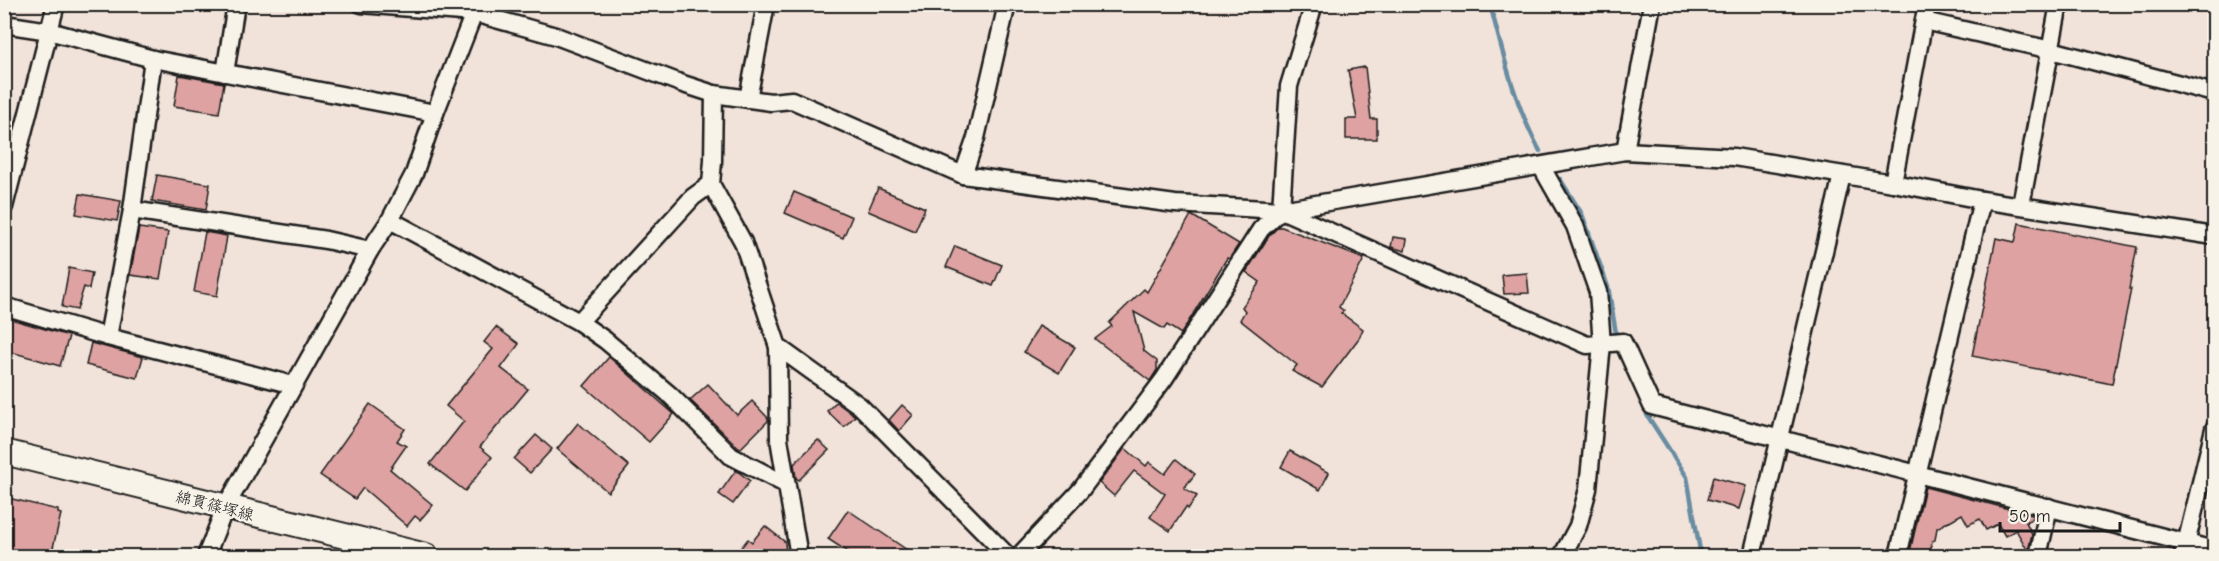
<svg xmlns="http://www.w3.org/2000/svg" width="2219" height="561" font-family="'Comic Neue','Klee One',sans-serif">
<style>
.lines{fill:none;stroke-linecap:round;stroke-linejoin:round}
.stream{stroke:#678ca1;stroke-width:4.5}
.building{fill:#dda2a1;stroke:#1c1c1c;stroke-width:1.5}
.minor-casing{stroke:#1c1c1c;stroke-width:21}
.secondary-casing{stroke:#1c1c1c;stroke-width:28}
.minor{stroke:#f7f3e8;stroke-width:16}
.secondary{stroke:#f7f3e8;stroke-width:24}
.labels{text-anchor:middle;stroke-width:5;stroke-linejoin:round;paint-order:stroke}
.street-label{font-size:16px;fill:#1c1c1c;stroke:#f7f3e8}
</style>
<rect width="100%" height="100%" fill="#f2e3da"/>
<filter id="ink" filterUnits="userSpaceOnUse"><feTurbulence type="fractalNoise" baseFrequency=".0167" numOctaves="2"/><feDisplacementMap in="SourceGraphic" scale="12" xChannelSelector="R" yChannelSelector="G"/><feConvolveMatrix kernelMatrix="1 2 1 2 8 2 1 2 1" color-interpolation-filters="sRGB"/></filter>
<g filter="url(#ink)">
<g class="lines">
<g class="stream">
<path d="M1490,4C1503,54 1515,106 1540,151"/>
<polyline points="1560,179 1582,214 1608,287 1617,339"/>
<polyline points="1647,408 1647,415 1687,477 1701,556"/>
</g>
</g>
<g class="building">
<polygon points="1365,67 1371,119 1377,119 1377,139 1346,139 1346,119 1357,119 1348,70"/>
<polygon points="179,75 224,83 219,113 174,106"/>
<polygon points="157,175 210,184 206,210 152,201"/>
<polygon points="878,188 925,208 915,231 868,211"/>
<polygon points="794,192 852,217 843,238 785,213"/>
<polygon points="80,194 121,201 117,221 76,214"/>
<polygon points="1191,215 1239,244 1229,259 1227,258 1181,334 1167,325 1164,329 1134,312 1144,351 1157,361 1157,370 1150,381 1095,339 1112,326 1109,323 1144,289 1147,292"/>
<polygon points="2019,223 2137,247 2129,289 2131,289 2112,384 1972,356 1996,238 2015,242"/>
<polygon points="1278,227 1282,227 1364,259 1339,307 1344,311 1341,313 1363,329 1359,338 1322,387 1292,371 1297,365 1240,320 1245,311 1242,307 1260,282 1246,272 1269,236"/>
<polygon points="139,228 168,232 160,279 130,275"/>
<polygon points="205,232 227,236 217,296 194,292"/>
<polygon points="1393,237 1407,239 1405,251 1391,247"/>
<polygon points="955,246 1002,265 993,286 946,267"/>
<polygon points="69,268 92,273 89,289 84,287 77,310 62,307"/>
<polygon points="1527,273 1529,293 1504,294 1502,275"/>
<polygon points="4,317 69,336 60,366 4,350"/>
<polygon points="1039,326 1075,347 1059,373 1024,352"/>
<polygon points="496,327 519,344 501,368 528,389 480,447 492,457 465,491 430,464 464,421 446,406 493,349 484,342"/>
<polygon points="91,343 143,357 137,378 86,365"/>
<polygon points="609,357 674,414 649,442 584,386"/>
<polygon points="708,384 737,415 752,401 768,418 768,421 740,449 690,400"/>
<polygon points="836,402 855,416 844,427 827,411"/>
<polygon points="370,404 405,429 397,441 406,446 390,469 433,505 420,520 415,516 407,526 363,488 355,499 320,475"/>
<polygon points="902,405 913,415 899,431 889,420"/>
<polygon points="578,423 629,466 608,492 557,449"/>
<polygon points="536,435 552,449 530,473 514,459"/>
<polygon points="818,440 829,450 799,480 796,478 794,464"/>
<polygon points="1125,448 1146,466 1149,462 1165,474 1176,459 1195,474 1184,488 1197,496 1188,509 1186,507 1170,531 1150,517 1165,494 1134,471 1114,496 1099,483"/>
<polygon points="1290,451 1329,473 1320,490 1281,467"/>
<polygon points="736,470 750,481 733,504 719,494"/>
<polygon points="1713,477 1746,486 1739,509 1707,500"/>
<polygon points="1925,487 2036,516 2026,522 2032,534 2028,551 2016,530 2005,536 1998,524 1986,530 1980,519 1968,525 1962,514 1937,528 1935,540 1932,541 1930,556 1923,556 1921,552 1909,556"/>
<polygon points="4,497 58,510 58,513 61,514 51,556 4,556"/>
<polygon points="848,510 916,556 854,556 828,539"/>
<polygon points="765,526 785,542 786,556 734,556 748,539 752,542"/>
</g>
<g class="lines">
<defs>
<g id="minor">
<polyline points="361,4 474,13 556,36 683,84 714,94 771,102 792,100 963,175 1175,204 1281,210 1625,151 1734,157 1893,183 1982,200 2214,236"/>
<polyline points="1924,21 2051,50 2214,93"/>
<polyline points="4,24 49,31 153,59 435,113"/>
<polyline points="225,73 236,4"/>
<polyline points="714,94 713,161 711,184 743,242 778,347 779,439 799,556"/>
<polyline points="748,99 766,4"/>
<polyline points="1625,151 1652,4"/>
<polyline points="1541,166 1575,226 1598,292 1602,344 1588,489 1578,526 1562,556"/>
<polyline points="963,175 976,138 1007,4"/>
<polyline points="1893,183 1927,4"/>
<polyline points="2021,205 2059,4"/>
<polyline points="4,207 56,4"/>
<polyline points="132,210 326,240 370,250"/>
<polyline points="1281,210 1587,345 1623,342 1652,406 2214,550"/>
<polyline points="390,220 579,322 605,340 669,394 731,456 785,484"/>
<polyline points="4,306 108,337 293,385"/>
<polyline points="579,322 693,197 711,184"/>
<polyline points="108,337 132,210 153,59"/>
<polyline points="778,347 860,406 1008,556"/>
<polyline points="206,556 225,508 370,250 390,220 414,174 435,113 474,13 475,4"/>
<polyline points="1019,556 1080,491 1164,379 1261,229 1281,210 1289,86 1314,4"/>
<polyline points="1752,556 1842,175"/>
<polyline points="1898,556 1982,200"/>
<polyline points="2038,556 2049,507"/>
<polyline points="2183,556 2214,429"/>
</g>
<polyline id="secondary" points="4,452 426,556"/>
</defs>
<use href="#minor" class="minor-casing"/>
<use href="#secondary" class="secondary-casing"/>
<use href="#minor" class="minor"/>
<use href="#secondary" class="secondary"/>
</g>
</g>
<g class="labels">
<g class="street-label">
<text transform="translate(215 505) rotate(14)" y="6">綿貫篠塚線</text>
</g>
</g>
<rect width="2219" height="561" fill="none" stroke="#f7f3e8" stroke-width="24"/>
<rect x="12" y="12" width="2195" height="537" fill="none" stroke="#1c1c1c" stroke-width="2" filter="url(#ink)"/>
<path d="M2000 522v9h120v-9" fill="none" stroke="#1c1c1c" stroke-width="3"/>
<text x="2009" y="522" font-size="18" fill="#1c1c1c" stroke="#f7f3e8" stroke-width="4.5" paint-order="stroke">50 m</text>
</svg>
